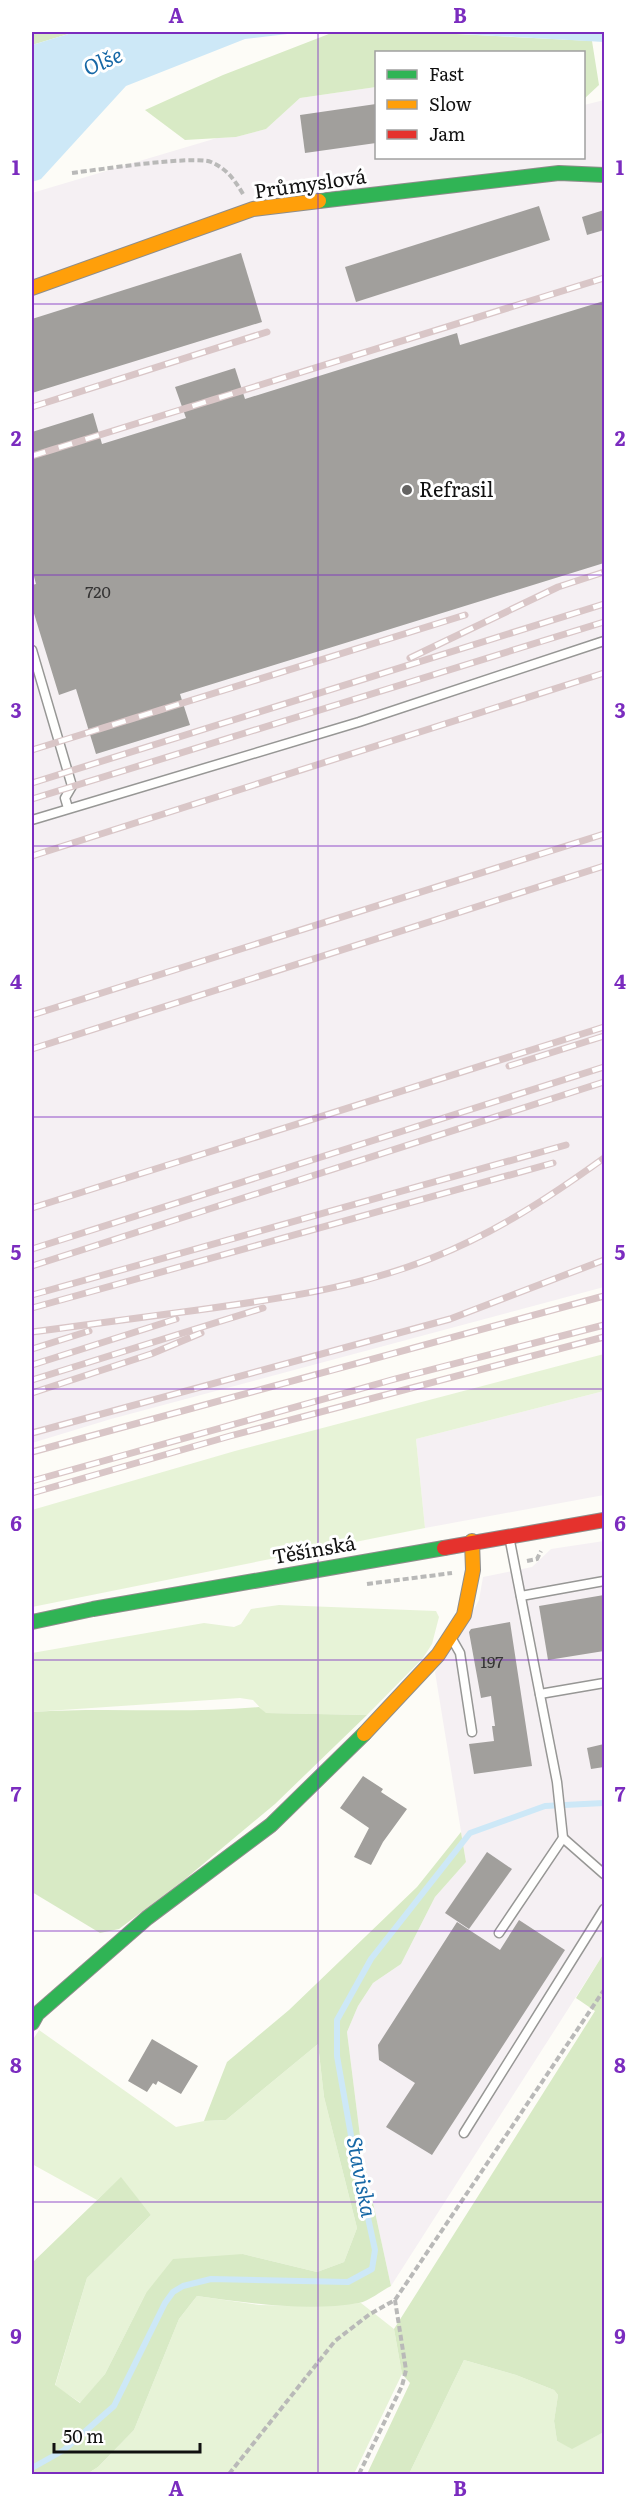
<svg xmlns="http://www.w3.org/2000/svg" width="636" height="2506" font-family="Literata,serif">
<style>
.industrial{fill:#f5f0f3}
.green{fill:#e7f3d7}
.forest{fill:#d8eac5}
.water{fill:#cde8f7}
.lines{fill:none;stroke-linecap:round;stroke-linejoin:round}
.stream{stroke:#cde8f7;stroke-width:6}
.building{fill:#a19f9c}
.lane-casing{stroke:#979795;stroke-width:11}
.fast-casing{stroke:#8e8d8b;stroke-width:16}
.slow-casing{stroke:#8e8d8b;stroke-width:16}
.jam-casing{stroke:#8e8d8b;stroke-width:16}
.path{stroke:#b9b9b8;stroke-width:4;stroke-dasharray:6 3;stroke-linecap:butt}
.lane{stroke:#fffffe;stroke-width:8}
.fast{stroke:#30b455;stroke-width:14}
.slow{stroke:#ff9f0a;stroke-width:14}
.jam{stroke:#e5322d;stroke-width:14}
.rail-casing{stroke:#d9c6c7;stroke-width:7}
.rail{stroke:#fff;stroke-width:4.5;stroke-dasharray:14;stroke-linecap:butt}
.grid{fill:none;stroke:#7b2cbf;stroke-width:1.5;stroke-opacity:0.55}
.poi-dot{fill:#646362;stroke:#fff;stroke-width:2}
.labels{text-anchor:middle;stroke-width:6;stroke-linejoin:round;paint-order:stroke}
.number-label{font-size:16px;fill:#353434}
.street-label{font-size:20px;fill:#111;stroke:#fff}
.poi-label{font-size:20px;fill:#111;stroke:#fff;text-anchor:start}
.water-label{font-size:21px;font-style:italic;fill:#1768a6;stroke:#fff}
.neatline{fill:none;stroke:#7b2cbf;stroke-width:2}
.grid-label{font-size:20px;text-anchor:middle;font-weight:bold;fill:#7b2cbf}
</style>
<rect width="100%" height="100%" fill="#fdfcf7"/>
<g class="industrial">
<polygon points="376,87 376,158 584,158 584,105 604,100 604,1287 111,1419 32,1443 32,193 217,138 236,137 266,129 300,98"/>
<polygon points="604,1391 604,1495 425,1528 416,1439"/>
<polygon points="604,1541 604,1953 391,2286 362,2152 347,2032 358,2006 373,1983 401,1964 435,1897 466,1862 435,1672 466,1624 479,1600 483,1577 532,1567 551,1549"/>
</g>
<g class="green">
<polygon points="604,1354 604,1391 416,1439 425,1528 32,1607 32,1510 235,1451"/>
<polygon points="279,1605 436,1611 439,1617 432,1644 423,1658 367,1715 265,1713 253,1700 240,1698 32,1712 32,1653 204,1623 234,1627 241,1624 251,1609"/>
<polygon points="39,2030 176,2127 204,2121 226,2120 318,2044 324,2097 357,2228 344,2262 317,2272 243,2254 146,2293 105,2374 81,2403 55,2386 87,2278 151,2215 121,2178 97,2200 32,2164 32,2041"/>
<polygon points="197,2296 259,2305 304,2306 361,2303 394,2329 402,2374 354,2474 87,2474 98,2467 134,2430 179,2319"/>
<polygon points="464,2360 516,2375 554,2390 558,2395 554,2421 557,2441 572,2448 604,2432 604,2474 409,2474"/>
</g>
<g class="forest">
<polygon points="32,32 75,32 32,45"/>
<polygon points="334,32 417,32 592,41 599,85 584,99 584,52 376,52 376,87 300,98 266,129 236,137 185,140 145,110 223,75"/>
<path d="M259,1707L266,1713L367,1715L275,1804L184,1880L119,1929L100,1933L32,1892V1712C107,1707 184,1714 259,1707Z"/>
<path d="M461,1832L466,1862L435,1897L401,1964L373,1983L358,2006L347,2032L362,2152L391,2286C381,2291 369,2301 359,2303C307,2312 248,2303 197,2296L179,2319L134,2430L98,2467L87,2474H32V2263L121,2177L151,2215L87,2278L55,2385L80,2403L105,2374L146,2293L173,2259L243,2254L317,2272L344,2262L357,2228L324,2097L318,2044L226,2120L204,2121L227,2062L289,2010L417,1887Z"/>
<polygon points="604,1953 604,2432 572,2449 557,2441 554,2421 558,2395 554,2390 516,2375 464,2360 409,2474 367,2474 410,2383 402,2374 394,2329 595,2011 576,1998"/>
</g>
<g class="water">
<polygon points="75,32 304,32 245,39 126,86 41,179 32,182 32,45"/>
<polygon points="417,32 604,32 604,42 426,32"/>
</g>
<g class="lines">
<polyline class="stream" points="32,2468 64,2450 114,2406 165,2303 173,2292 183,2286 211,2279 348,2282 372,2269 375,2250 355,2158 337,2056 337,2020 371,1959 470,1833 545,1806 604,1803"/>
</g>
<g class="building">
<polygon points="376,104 376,143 305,153 300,115"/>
<polygon points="539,206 550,240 356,302 345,267"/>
<polygon points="604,210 604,230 587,235 582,217"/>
<polygon points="241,253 262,322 32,393 32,319"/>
<polygon points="604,301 604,563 180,694 190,725 96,754 76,689 59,695 32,607 32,585 36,584 32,569 32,432 93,413 102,444 186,418 175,387 235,368 245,399 457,333 460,345"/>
<polygon points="604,1595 604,1651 548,1660 539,1606"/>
<polygon points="510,1622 532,1766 474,1774 469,1744 494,1741 492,1726 495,1726 491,1696 481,1698 469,1632 471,1629"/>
<polygon points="604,1744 604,1767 591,1769 587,1748"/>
<polygon points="363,1776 383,1789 381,1792 407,1809 383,1842 371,1865 354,1857 369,1828 340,1808"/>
<polygon points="487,1852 512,1869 469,1929 445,1913"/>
<polygon points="519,1920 565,1950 432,2155 386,2127 415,2083 379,2060 378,2045 457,1922 500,1950"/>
<polygon points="152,2039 198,2066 181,2094 158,2081 156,2085 153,2083 147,2092 128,2081"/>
</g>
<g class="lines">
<defs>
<g id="lane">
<polyline points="32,650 72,786 65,798 68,808"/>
<polyline points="32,820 359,722 604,641"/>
<polyline points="521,1596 604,1581"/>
<polyline points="452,1639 460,1653 472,1732"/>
<polyline points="540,1694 604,1683"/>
<polyline points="563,1838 604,1874"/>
<polyline points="499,1933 563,1838 557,1782 509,1536"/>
<polyline points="464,2133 604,1909"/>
</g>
<g id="fast">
<polyline points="319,201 559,173 604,175"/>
<polyline points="32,1622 93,1609 444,1548"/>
<polyline points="32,2023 37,2014 147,1918 271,1825 364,1734"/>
</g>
<g id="slow">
<polyline points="32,288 253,209 319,201"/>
<polyline points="364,1734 438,1655 464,1615 473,1570 472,1541"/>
</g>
<polyline id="jam" points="444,1548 604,1520"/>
</defs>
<use href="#lane" class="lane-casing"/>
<use href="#fast" class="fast-casing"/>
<use href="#slow" class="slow-casing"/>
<use href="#jam" class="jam-casing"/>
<g class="path">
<path d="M72,173C96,170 194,155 211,162C227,169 234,179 243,194"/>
<polyline points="527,1561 537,1559 541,1551"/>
<polyline points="367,1584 452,1573"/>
<polyline points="229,2474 335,2341 370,2314 395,2300 604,1990"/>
<polyline points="359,2474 402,2386 406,2370 395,2300"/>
</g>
<use href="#lane" class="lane"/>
<use href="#fast" class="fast"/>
<use href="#slow" class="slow"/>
<use href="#jam" class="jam"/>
<defs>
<g id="rail">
<polyline points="32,407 267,332"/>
<polyline points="32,456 604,278"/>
<polyline points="410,658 558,587 604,572"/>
<polyline points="32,750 465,615"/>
<polyline points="32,783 604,604"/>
<polyline points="32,799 604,622"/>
<polyline points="32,856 604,673"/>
<polyline points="32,1015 604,834"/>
<polyline points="32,1049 604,866"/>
<polyline points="509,1066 604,1036"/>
<polyline points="32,1208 604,1027"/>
<polyline points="32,1249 604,1067"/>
<polyline points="32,1266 604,1082"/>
<polyline points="32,1295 566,1145"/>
<polyline points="32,1308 553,1163"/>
<path d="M32,1332C87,1325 142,1317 198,1310C278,1299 357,1288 432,1258C495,1233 550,1197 604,1158"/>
<polyline points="32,1349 89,1331"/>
<polyline points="32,1365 176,1319"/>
<polyline points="32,1380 263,1308"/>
<polyline points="32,1393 151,1354 201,1333"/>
<polyline points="32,1433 450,1319 604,1260"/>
<polyline points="32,1452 604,1296"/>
<polyline points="32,1481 395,1379 604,1325"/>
<polyline points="32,1493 230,1436 604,1337"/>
</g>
</defs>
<use href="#rail" class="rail-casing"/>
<use href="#rail" class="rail"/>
</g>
<path class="grid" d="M318,32V2474M32,304H604M32,575H604M32,846H604M32,1117H604M32,1389H604M32,1660H604M32,1931H604M32,2202H604"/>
<circle class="poi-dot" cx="407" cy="490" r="6"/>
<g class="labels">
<g class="number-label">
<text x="98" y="598">720</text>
<text x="492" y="1668">197</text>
</g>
<g class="street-label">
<text transform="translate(310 184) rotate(-8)" y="7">Průmyslová</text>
<text transform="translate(314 1550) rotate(-10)" y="7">Těšínská</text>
</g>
<g class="poi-label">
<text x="419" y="497">Refrasil</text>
</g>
<g class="water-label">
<text transform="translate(103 62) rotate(-23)" y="7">Olše</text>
<text transform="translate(361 2177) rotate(79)" y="7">Staviska</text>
</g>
</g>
<rect width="636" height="2506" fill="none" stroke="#ffffff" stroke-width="66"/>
<rect x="375" y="51" width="210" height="108" fill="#ffffff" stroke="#a0a0a0" stroke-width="1.5"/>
<rect x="387" y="70" width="30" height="9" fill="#30b455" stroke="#a0a0a0" stroke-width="1.5"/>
<text x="429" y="81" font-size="18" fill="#111111">Fast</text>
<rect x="387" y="100" width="30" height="9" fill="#ff9f0a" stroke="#a0a0a0" stroke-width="1.5"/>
<text x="429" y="111" font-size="18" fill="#111111">Slow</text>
<rect x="387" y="130" width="30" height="9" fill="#e5322d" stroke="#a0a0a0" stroke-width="1.5"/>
<text x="429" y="141" font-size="18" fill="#111111">Jam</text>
<path d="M54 2443v9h146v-9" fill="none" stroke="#111111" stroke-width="3"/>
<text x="63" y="2443" font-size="18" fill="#111111" stroke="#ffffff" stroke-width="4.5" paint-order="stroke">50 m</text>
<rect x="33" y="33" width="570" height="2440" class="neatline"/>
<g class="grid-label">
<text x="176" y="23">A</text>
<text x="460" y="23">B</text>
<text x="16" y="175">1</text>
<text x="620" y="175">1</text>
<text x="16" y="446">2</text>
<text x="620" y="446">2</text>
<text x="16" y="718">3</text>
<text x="620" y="718">3</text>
<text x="16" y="989">4</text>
<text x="620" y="989">4</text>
<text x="16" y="1260">5</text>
<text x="620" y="1260">5</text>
<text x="16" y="1531">6</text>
<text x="620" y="1531">6</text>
<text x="16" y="1802">7</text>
<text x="620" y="1802">7</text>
<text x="16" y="2073">8</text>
<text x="620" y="2073">8</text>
<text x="16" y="2344">9</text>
<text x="620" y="2344">9</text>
<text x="176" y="2496">A</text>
<text x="460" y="2496">B</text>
</g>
</svg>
